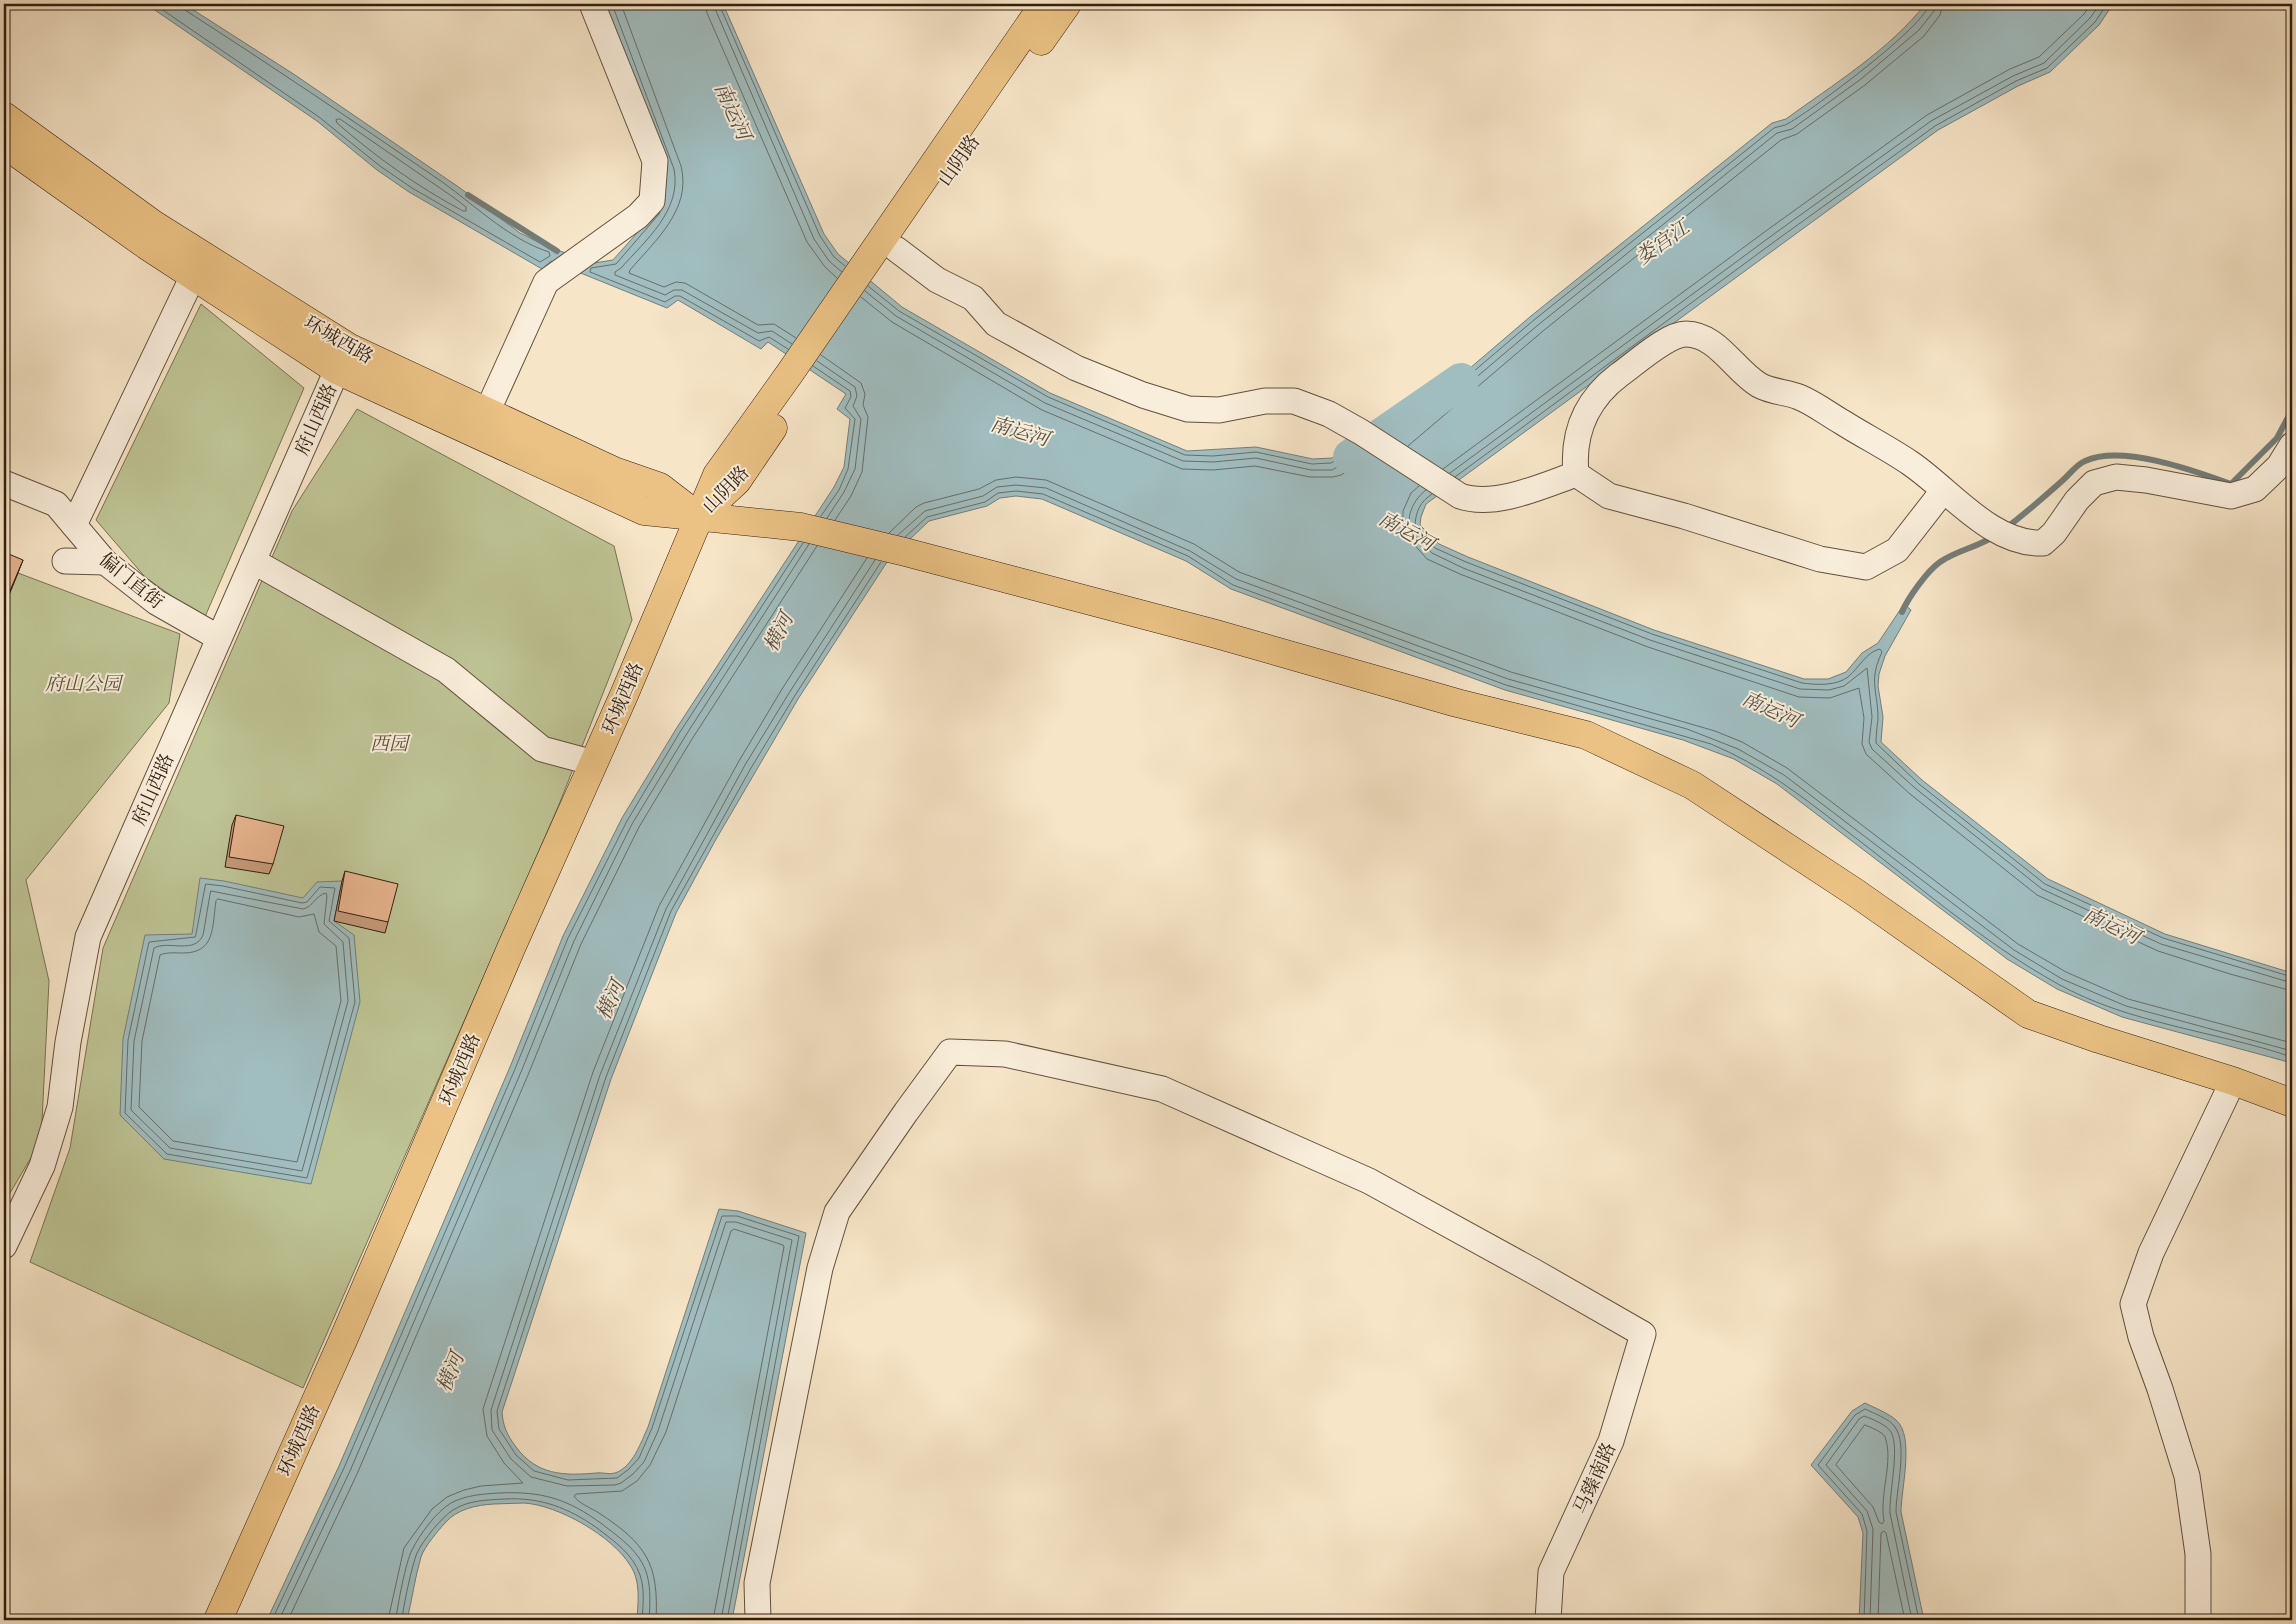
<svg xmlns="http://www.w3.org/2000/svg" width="2296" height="1624" font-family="Vollkorn,'Noto Serif SC',serif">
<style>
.green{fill:#bec494;stroke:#787151}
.water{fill:#a0bdbf;stroke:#747d78}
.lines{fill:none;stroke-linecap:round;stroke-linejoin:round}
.shore{stroke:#686e66;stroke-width:1}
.stream{stroke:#747d78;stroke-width:6}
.river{stroke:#a0bdbf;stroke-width:36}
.minor-casing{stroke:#62503c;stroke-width:27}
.major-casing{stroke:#311e0e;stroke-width:29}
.minor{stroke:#f9eedb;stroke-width:25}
.major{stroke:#ebc284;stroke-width:28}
.wall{fill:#c59978;stroke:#311e0e}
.shaded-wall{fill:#a07d62;stroke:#311e0e}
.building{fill:#e5b28c;stroke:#311e0e}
.labels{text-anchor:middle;stroke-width:4;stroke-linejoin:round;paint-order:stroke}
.street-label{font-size:19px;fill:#311e0e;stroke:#f9eedb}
.park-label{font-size:19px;font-style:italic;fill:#5b5036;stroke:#f9eedb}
.water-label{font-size:20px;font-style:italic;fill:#524e43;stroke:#f9eedb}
</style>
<rect width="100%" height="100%" fill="#f6e5c7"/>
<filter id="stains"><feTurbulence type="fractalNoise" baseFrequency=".004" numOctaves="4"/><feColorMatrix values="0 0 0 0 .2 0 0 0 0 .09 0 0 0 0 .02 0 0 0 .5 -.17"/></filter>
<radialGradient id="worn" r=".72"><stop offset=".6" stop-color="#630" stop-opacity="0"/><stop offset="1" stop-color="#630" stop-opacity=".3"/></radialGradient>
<g class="green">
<polygon points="201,304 304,388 204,619 145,577 96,520"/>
<polygon points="357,409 614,546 632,620 558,807 303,1388 30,1262 70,1148 103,948 292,511"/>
<polygon points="18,573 180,634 169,703 26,880 49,981 41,1141 4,1203 4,607"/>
</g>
<g class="water">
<path d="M146,4H184L295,75L460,188L520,233L546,246L594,263L613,260L654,214L662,196L600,4H723L824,234L838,254L902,307L1050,393L1187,451L1256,447L1313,459L1332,458L1386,425L1395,432L1531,316L1772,123L1786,119C1831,86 1891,49 1925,4H2113L2099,25L2050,72L2018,86L1938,130L1426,504L1421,517L1420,525L1439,544L1468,557L1654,630L1804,679H1828L1846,672L1862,653L1878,643L1904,604L1911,610L1885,656L1879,674L1878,686L1883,717L1881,742L1922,780L2048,879L2165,934L2292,973V1063L2122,1017L2057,989L2007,959L1777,784L1734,759L1683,740L1505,690L1231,589L1186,561L1042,499L1016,496L1000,498L987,506L929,521L889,559L798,699L715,841L676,913L611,1079L502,1412C503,1426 507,1435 516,1447C537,1475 563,1476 596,1473C602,1472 610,1475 615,1473C633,1467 641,1442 648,1427L719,1209L738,1211L806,1233L732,1620H637C638,1602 641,1581 630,1565C612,1536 558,1505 524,1503C514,1503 504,1504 494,1504C476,1505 457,1509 445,1523C437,1532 425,1546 421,1557C415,1577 412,1600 407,1620H267L339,1466L510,1067L563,936L622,818L676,729L834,487L844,467L850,419L837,409L846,394L768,342L761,349L678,300L667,308L551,261L542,269L409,192L377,170L317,121Z"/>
<polygon points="200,878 224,881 303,898 317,882 342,881 334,921 354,935 360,1002 311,1184 164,1159 120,1115 123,1039 145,935 192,934"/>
<path d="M1865,1403C1875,1408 1888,1413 1896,1420C1915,1436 1901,1489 1901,1512L1924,1620H1859L1863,1533L1858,1517L1811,1465L1852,1411Z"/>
</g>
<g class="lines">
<g class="shore">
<path d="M154,4L319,117L380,166L412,188L540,262L550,256L549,252C506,238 472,202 435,177C352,120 269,64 185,10L182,4"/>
<path d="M612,4L674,169C682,210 646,240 621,268L615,272V275L665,295L674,290H682L758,333L772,331L792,344"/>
<path d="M621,4L681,166C692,209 655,241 630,270L629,273L664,287L676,282L685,283L758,325L774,324L796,338"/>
<polyline points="705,4 707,13 807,242 825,267 837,278"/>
<polyline points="713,4 814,239 829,261 842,272"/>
<polyline points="719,4 820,236 834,257 845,266"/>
<path d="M340,119L453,197L466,207V211H463C418,187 376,157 337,123L336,120Z"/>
<polyline points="660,213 616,264 591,268 590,272 665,302 675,296 680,296 759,341 769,337 788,349"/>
<polyline points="868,286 899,311 1048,397 1185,455 1213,456 1256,452 1312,464 1331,463 1359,447"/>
<polyline points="865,291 896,316 1045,403 1183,461 1213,462 1256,458 1311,470 1332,470 1365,451"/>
<polyline points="861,297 892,322 1042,410 1182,469 1213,470 1255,466 1310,477 1333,477 1341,475 1372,456"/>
<polyline points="821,355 861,383 865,394 863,405 868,417 862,472 851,496 835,520"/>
<polyline points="817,361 855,387 857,396 853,406 861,419 855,469 844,492 827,518"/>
<polyline points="813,366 850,391 851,397 845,408 855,419 848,469 839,490 821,516"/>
<path d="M1386,432L1394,436L1399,435L1534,320L1774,128C1779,126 1785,126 1789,123C1812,110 1927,25 1929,4"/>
<polyline points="1401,441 1538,325 1777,133 1792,129 1861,79 1919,30 1934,11 1935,4"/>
<polyline points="1408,446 1543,331 1781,140 1797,134 1865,85 1924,36 1940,15 1943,4"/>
<polyline points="1443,469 1770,228 1927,115 2010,69 2039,57 2084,14 2091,4"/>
<polyline points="1450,473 1774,234 1931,121 2013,76 2044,63 2090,18 2100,4"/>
<polyline points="1455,477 1778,239 1935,126 2016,81 2047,68 2095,22 2107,4"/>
<polyline points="1419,486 1411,493 1403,511 1403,532 1427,559 1460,574 1648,647 1799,697 1830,698 1859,688 1864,718 1862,744 1866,754 1910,794 2037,895 2158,951 2230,974 2292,991"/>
<path d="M1426,490C1414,499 1406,515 1410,531L1432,553L1463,568L1650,640L1800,689L1829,690L1844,686L1867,668L1872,717L1869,742L1872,749L1915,788L2042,889L2161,944L2292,983"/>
<path d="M1432,494C1420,502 1416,511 1415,525L1435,548L1466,562L1652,634L1802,683C1817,685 1836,686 1848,677C1859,668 1866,652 1880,649L1882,652C1868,682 1878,690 1878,719C1877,727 1876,735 1876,743L1919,784L2045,884L2163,938L2292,977"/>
<polyline points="889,533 916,507 924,503 979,489 996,480 1016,477 1046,480 1194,544 1239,572 1511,672 1715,731 1742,742 1787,768 2018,944 2066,972 2128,999 2292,1043"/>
<polyline points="898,535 925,511 983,496 997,487 1016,485 1046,488 1190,551 1236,579 1508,679 1687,729 1738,749 1784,775 2014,950 2062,979 2126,1006 2292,1051"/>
<path d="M905,537L927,517L985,502L998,493L1016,491L1043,494L1188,556L1233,585L1506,685L1711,744C1763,766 1799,794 1844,829C1913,881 1982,942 2058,984C2130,1024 2215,1031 2292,1057"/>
<polygon points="206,884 223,886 302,903 307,902 320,887 335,888 329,921 349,938 355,1002 307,1178 167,1154 125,1113 128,1040 149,942 195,937"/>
<path d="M211,891L303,909C313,907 316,895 326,893L327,896L324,924L343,942L348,1001L302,1171L170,1148L131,1110L134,1041L154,948C168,940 195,955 203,935Z"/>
<path d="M218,899L299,917L314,914L319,932L336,946L341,1001L297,1162L173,1141L139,1107L142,1041L160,955C166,952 176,953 183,953C216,953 212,926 216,901Z"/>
<path d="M1865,1425C1870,1427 1883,1432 1885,1437C1894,1461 1879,1494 1884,1521L1882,1524L1879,1522L1873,1507L1836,1465Z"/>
<polyline points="272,1620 344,1468 515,1069 568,938 627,821 680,732 803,543"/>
<polyline points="279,1620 350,1471 521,1072 574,941 632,824 686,735 809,544"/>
<polyline points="288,1620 357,1474 528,1075 581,944 639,827 692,739 817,546"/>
<polyline points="388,1620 404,1548 432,1509 447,1497 464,1490 481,1486 523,1483 504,1463 487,1436 483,1409 593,1072 659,906 739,761 782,689 867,558"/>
<path d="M396,1620C397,1607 406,1561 412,1550C420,1534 436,1512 451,1503C466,1495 483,1494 499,1493C542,1491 568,1499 602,1524C620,1538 641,1552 647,1575C651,1589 650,1605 649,1620"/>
<path d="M402,1620C403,1607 412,1565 417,1553C423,1540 442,1517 453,1510C469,1500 487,1500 505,1499C540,1497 569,1508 597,1528C614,1541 633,1554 640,1575C645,1589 643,1606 642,1620"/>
<path d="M656,1620C659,1563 646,1544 599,1513C591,1508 578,1503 574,1496L576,1494L622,1491L637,1481L650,1465L666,1432L731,1231L734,1229L783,1245L784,1247L713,1620"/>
<polyline points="721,1620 792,1240 736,1222 726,1222 658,1431 644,1462 633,1474 621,1483 615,1485 567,1486 531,1477 511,1459 492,1430 491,1410 600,1075 666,909 745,765 789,693 875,560"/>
<polyline points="727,1620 799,1236 737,1216 722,1216 652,1428 639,1458 629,1469 617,1478 568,1480 534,1471 516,1455 499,1429 497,1411 606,1077 671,911 751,768 794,697 881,562"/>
<path d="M1864,1620L1867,1531L1862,1514L1818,1465L1855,1415L1865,1409C1873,1413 1890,1419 1895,1427C1908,1445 1896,1490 1896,1512L1919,1620"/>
<path d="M1870,1620L1873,1529L1867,1511L1826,1465L1859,1419L1864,1416C1872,1419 1887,1425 1891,1432C1900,1448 1889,1492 1890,1513L1912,1620"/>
<polyline points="1878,1620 1881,1533 1884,1531 1886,1533 1905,1620"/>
</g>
<g class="stream">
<polyline points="468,195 557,251"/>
<path d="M2006,528C2026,513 2044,497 2062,481C2069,475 2077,464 2085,461C2122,444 2195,471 2231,484L2277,438L2292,410"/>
<path d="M1902,612C1908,598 1927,571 1940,562C1957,550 1979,547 1996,535"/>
</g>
<polyline class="river" points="1351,457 1461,381"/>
<defs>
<g id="minor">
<path d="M896,249L937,280L973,298L996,324L1076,368L1143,395L1188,409L1219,410L1265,401H1294L1329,414L1361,432L1460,496C1495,508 1542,486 1576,474L1609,496L1684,516L1820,559L1866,567L1897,550L1943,491"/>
<polyline points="487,412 546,282 638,216 652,201 655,161 592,4"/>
<path d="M1576,474C1572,433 1586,400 1619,375C1635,364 1667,334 1686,334C1717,334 1735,371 1759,385C1771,392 1787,392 1799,397C1814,403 1828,414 1842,422C1864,436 1888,448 1910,463C1950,490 1991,545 2043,543L2054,533L2077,500L2094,483L2116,477L2146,480L2231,496L2255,489L2279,466L2292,445"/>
<polyline points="4,483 56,504 105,562 156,602 219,638"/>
<polyline points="74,525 193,276"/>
<polyline points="65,561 105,562"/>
<polyline points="253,561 446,670 542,749 594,763"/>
<polyline points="4,1246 42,1166 60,1107 68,1042 88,937 337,370 347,352"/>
<polyline points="758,1620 757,1583 820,1268 837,1212 906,1112 950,1052 1005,1054 1162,1089 1369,1181 1533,1271 1643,1334 1611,1441 1551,1572 1548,1620"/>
<polyline points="2198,1620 2198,1554 2187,1476 2160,1389 2141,1337 2133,1304 2151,1253 2233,1081"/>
</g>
<g id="major">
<polyline points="1041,41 1067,4"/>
<polyline points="4,116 153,224 350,348 614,471 660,487 699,517"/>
<polyline points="4,144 146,245 337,370 644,511 801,527 905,552 1216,634 1457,703 1586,735 1692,785 1856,893 2028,1014 2099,1039 2233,1081 2292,1103"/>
<polyline points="709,507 737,481 773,428"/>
<polyline points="218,1620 344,1338 512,946 624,695 717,475 790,373 1044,4"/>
</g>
</defs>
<use href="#minor" class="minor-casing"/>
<use href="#major" class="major-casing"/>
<use href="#minor" class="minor"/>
<use href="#major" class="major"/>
</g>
<g class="wall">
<polygon points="236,815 273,864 269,874 225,867 232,825"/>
<polygon points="345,871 388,922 385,933 334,921 342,881"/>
</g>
<polygon class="shaded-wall" points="23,560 18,573 4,607 4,605"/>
<g class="building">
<polygon points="4,552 23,560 4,605"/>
<polygon points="236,815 284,826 273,864 229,857"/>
<polygon points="345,871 398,884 388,922 338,911"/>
</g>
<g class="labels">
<g class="street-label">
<text transform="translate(958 160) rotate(-55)" y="7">山阴路</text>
<text transform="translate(339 339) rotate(30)" y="7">环城西路</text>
<text transform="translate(315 419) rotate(-66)" y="7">府山西路</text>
<text transform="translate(725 489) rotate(-46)" y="7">山阴路</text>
<text transform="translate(132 580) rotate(39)" y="7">偏门直街</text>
<text transform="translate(622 698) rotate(-67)" y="7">环城西路</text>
<text transform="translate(152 789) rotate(-66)" y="7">府山西路</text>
<text transform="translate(459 1069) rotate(-67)" y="7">环城西路</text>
<text transform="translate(298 1440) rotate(-66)" y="7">环城西路</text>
<text transform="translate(1594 1478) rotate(-66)" y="7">马臻南路</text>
</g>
<g class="park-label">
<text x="83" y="690">府山公园</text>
<text x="389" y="750">西园</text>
</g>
<g class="water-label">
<text transform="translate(733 111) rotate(66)" y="7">南运河</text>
<text transform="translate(1662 242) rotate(-35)" y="7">娄宫江</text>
<text transform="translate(1020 431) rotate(16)" y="7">南运河</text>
<text transform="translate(1407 531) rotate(29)" y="7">南运河</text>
<text transform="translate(778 632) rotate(-63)" y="7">横河</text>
<text transform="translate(1771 709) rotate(25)" y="7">南运河</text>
<text transform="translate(2112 925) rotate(26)" y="7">南运河</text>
<text transform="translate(610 1000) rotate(-66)" y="7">横河</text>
<text transform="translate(450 1372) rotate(-68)" y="7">横河</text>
</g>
</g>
<rect width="2296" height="1624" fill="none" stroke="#f6e5c7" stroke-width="20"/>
<rect x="5" y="5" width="2286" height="1614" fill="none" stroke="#311e0e" stroke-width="2.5"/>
<rect x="10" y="10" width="2276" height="1604" fill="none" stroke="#311e0e"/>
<rect width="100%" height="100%" filter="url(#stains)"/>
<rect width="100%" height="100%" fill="url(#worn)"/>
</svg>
